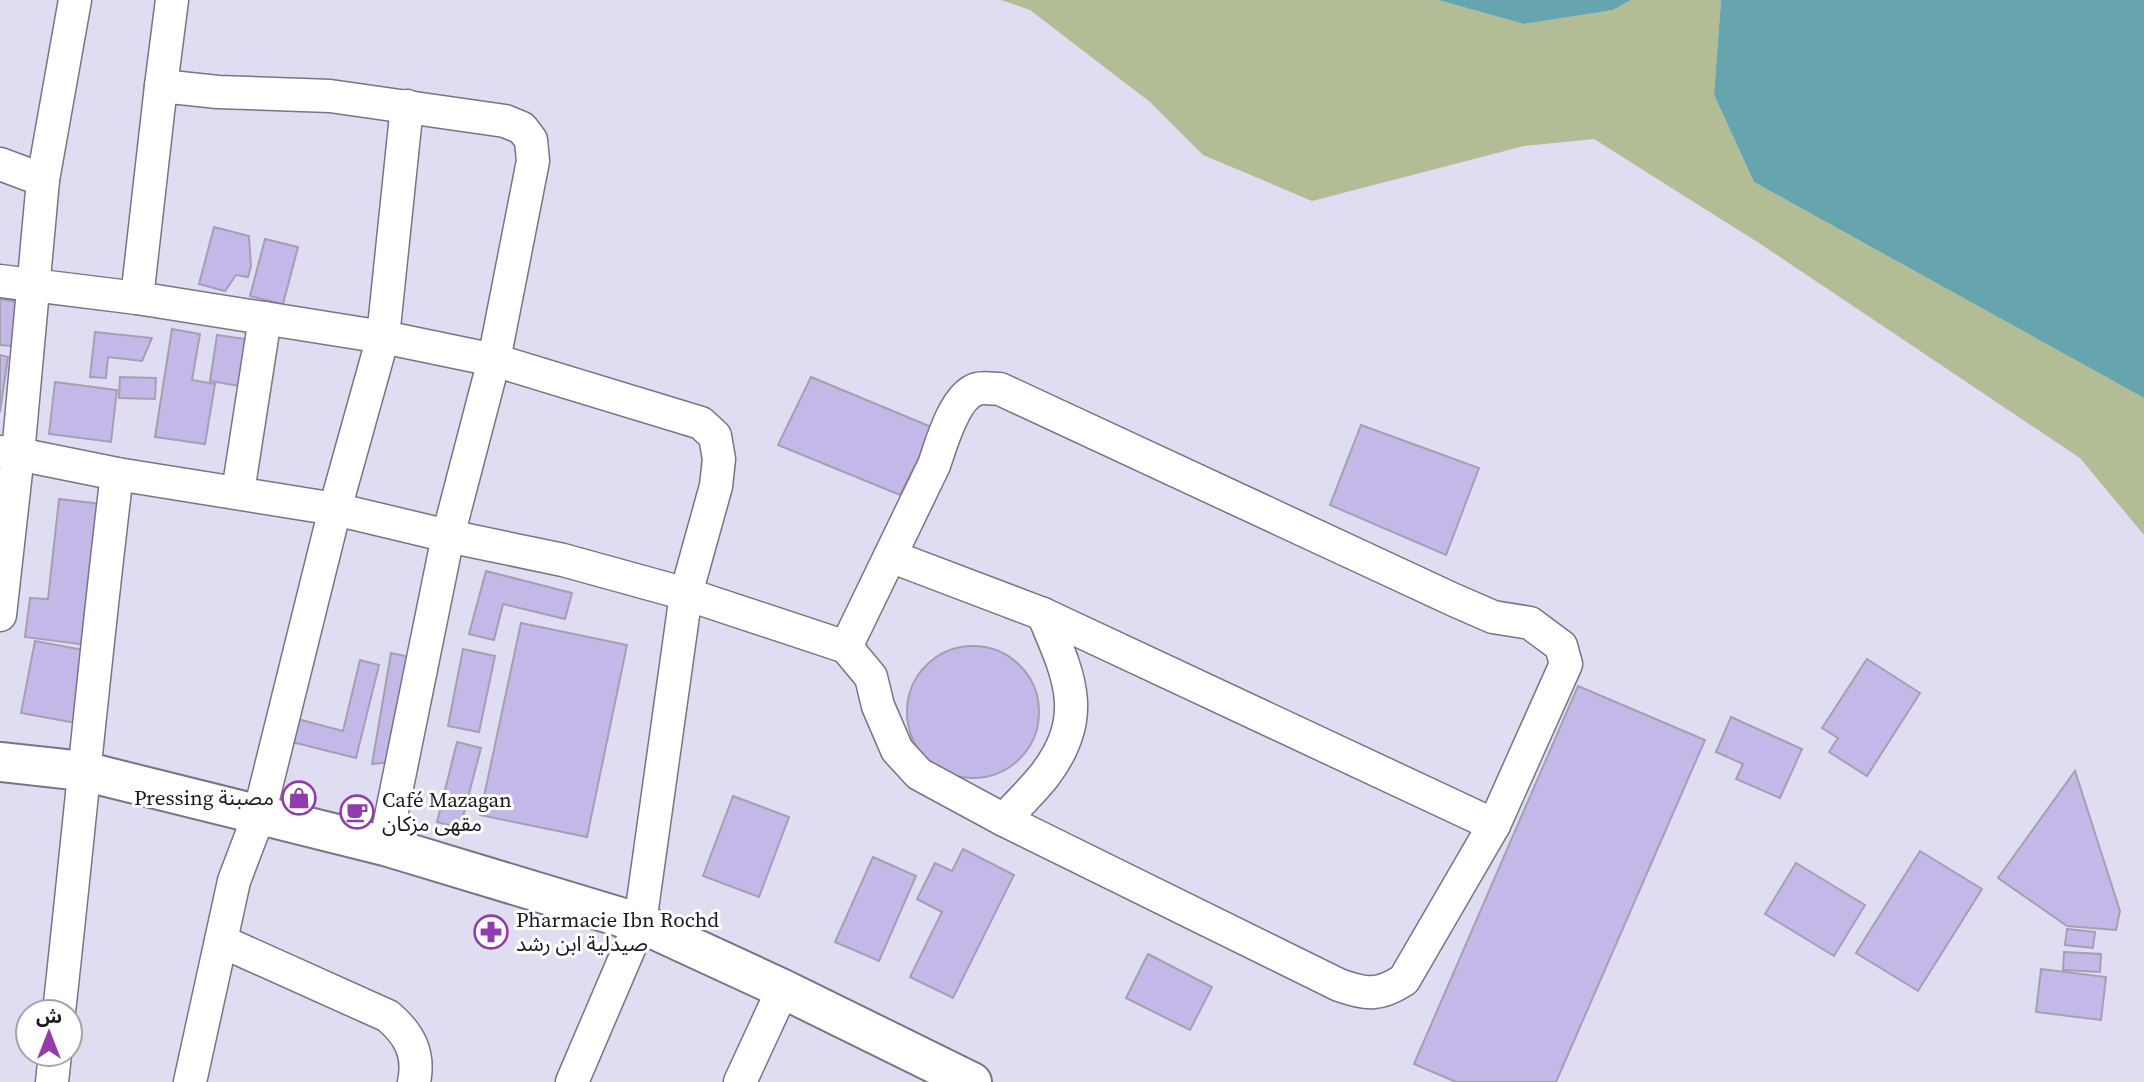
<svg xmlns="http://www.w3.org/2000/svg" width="2144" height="1082" font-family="'Source Serif 4','Noto Sans Arabic',serif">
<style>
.green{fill:#b2bd95}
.water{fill:#66a4ae}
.building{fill:#c3b8e7;stroke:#a49fb3;stroke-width:2}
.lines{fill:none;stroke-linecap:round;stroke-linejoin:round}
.minor-casing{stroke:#787487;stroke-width:35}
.major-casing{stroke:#787487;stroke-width:42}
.minor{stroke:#fff;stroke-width:32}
.major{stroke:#fff;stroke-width:38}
.labels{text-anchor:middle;stroke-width:6;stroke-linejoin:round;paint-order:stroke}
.poi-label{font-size:21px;fill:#1b1921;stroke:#fff;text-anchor:start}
</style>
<rect width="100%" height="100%" fill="#e0dcf1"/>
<polygon class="green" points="1001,0 1438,0 1524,24 1613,10 1631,0 1721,0 1714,95 1754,182 2144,398 2144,535 2080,458 1762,245 1594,139 1524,146 1312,201 1203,155 1150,102 1030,10"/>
<g class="water">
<polygon points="1438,0 1631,0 1613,10 1524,24"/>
<polygon points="1721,0 2144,0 2144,398 1754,182 1714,95"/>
</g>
<g class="building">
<polygon points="214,227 249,236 251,266 248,277 236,275 225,291 199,284"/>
<polygon points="265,239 298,247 283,304 250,296"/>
<polygon points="0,299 18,302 11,346 0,345"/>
<polygon points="172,329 200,334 192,380 215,384 205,444 155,437"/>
<polygon points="95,332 152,338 142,361 108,357 106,378 90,377"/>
<polygon points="217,335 252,340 251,388 210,381"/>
<polygon points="0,355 8,357 0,412"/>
<polygon points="120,377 156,378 155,399 119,398"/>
<polygon points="811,377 934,428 900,495 778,445"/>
<polygon points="55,382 117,390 111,442 49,434"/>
<polygon points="1361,425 1479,468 1446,555 1330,505"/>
<polygon points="59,499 110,505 94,646 25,637 30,598 48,599"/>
<polygon points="486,571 572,593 565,619 503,604 494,640 469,634"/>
<polygon points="521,623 627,645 587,837 480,815"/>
<polygon points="35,641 89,651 76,723 21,713"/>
<circle cx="973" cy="712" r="66"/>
<polygon points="463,649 495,656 479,732 448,726"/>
<polygon points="391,653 410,657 392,762 372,764"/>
<polygon points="1867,659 1920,693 1867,776 1829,752 1838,738 1822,728"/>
<polygon points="360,660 379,665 356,758 288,741 294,718 343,731"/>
<polygon points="1578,686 1705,740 1556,1082 1456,1082 1414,1064"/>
<polygon points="1731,717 1802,749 1780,798 1736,779 1743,764 1716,752"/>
<polygon points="457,742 481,748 460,828 437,822"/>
<polygon points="2075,771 2120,911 2116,930 2067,926 1998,878"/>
<polygon points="733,796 789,817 759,897 703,876"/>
<polygon points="963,849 1014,875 953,998 910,977 942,912 917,899 935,863 952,871"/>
<polygon points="1920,851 1982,889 1918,991 1856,953"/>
<polygon points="873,857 916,876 879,961 835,942"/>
<polygon points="1796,863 1865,905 1834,956 1765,914"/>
<polygon points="2067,929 2095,932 2093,948 2065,945"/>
<polygon points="2064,952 2101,954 2100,972 2063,970"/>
<polygon points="1148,954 1212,987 1190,1030 1126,998"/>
<polygon points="2041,969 2106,977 2101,1020 2036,1012"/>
</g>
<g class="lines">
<defs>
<g id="minor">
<polyline points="161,86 172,0"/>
<polyline points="0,164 43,180"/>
<polyline points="0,281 137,298 383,337 494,360 701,423 715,436 719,459 716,486 686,594 640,923 572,1082"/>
<polyline points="137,298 161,86 218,92 330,96 505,121 522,128 531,140 533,161 494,360 448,536 385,846"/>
<path d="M0,452L18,454L117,474L335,509L448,536L563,560L686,594L846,647L871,677L878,706L897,750L919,774L1004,820C1017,805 1032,791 1044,776C1090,716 1069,676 1043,614"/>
<polyline points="238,492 265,318"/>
<polyline points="890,556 1043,614 1494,825"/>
<polyline points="0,615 18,454 43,180 75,0"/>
<path d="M846,647L934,465C941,445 954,396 977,389C984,387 993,389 1000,389L1454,600L1493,617L1530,623L1561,646L1566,664L1494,825L1404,980C1379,996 1367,995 1339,985L1004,820"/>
<path d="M221,941L388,1016C409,1034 420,1053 414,1082"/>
<path d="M59,1012C79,832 95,653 117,474"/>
<polyline points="52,1082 55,1054"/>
<polyline points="190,1082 234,881 259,815 335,509 383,337 407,106"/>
<polyline points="740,1082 783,989"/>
</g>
<polyline id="major" points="0,762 83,771 385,846 640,923 783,989 972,1082"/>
</defs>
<use href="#minor" class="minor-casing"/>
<use href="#major" class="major-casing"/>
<use href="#minor" class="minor"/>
<use href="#major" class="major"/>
</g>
<defs>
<symbol id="shop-ring" viewBox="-11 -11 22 22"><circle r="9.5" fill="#fff" stroke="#913caa" stroke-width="1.5"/><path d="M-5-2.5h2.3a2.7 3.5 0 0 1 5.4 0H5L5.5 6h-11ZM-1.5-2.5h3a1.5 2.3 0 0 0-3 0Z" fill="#913caa"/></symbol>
<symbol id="cafe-ring" viewBox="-11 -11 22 22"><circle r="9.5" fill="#fff" stroke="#913caa" stroke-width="1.5"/><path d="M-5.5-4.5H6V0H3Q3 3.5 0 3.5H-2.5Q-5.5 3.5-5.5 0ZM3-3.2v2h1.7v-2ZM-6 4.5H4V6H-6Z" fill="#913caa"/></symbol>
<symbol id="pharmacy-ring" viewBox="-11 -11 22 22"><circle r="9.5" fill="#fff" stroke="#913caa" stroke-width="1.5"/><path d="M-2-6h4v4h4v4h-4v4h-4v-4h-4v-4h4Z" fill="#913caa"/></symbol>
</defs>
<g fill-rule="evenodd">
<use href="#shop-ring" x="280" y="779" width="38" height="38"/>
<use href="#cafe-ring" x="338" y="793" width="38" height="38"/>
<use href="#pharmacy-ring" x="472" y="913" width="38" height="38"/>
</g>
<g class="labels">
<g class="poi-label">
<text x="274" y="805" text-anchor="end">Pressing مصبنة</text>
<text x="382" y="807">Café Mazagan<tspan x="382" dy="24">مقهى مزكان</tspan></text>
<text x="516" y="927">Pharmacie Ibn Rochd<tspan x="516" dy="24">صيدلية ابن رشد</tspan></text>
</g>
</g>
<g transform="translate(49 1033)"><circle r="33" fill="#ffffff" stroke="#a4a3a6" stroke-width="2"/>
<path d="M0-5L12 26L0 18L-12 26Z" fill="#913caa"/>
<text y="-10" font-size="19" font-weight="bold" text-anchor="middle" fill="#1b1921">ش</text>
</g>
</svg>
